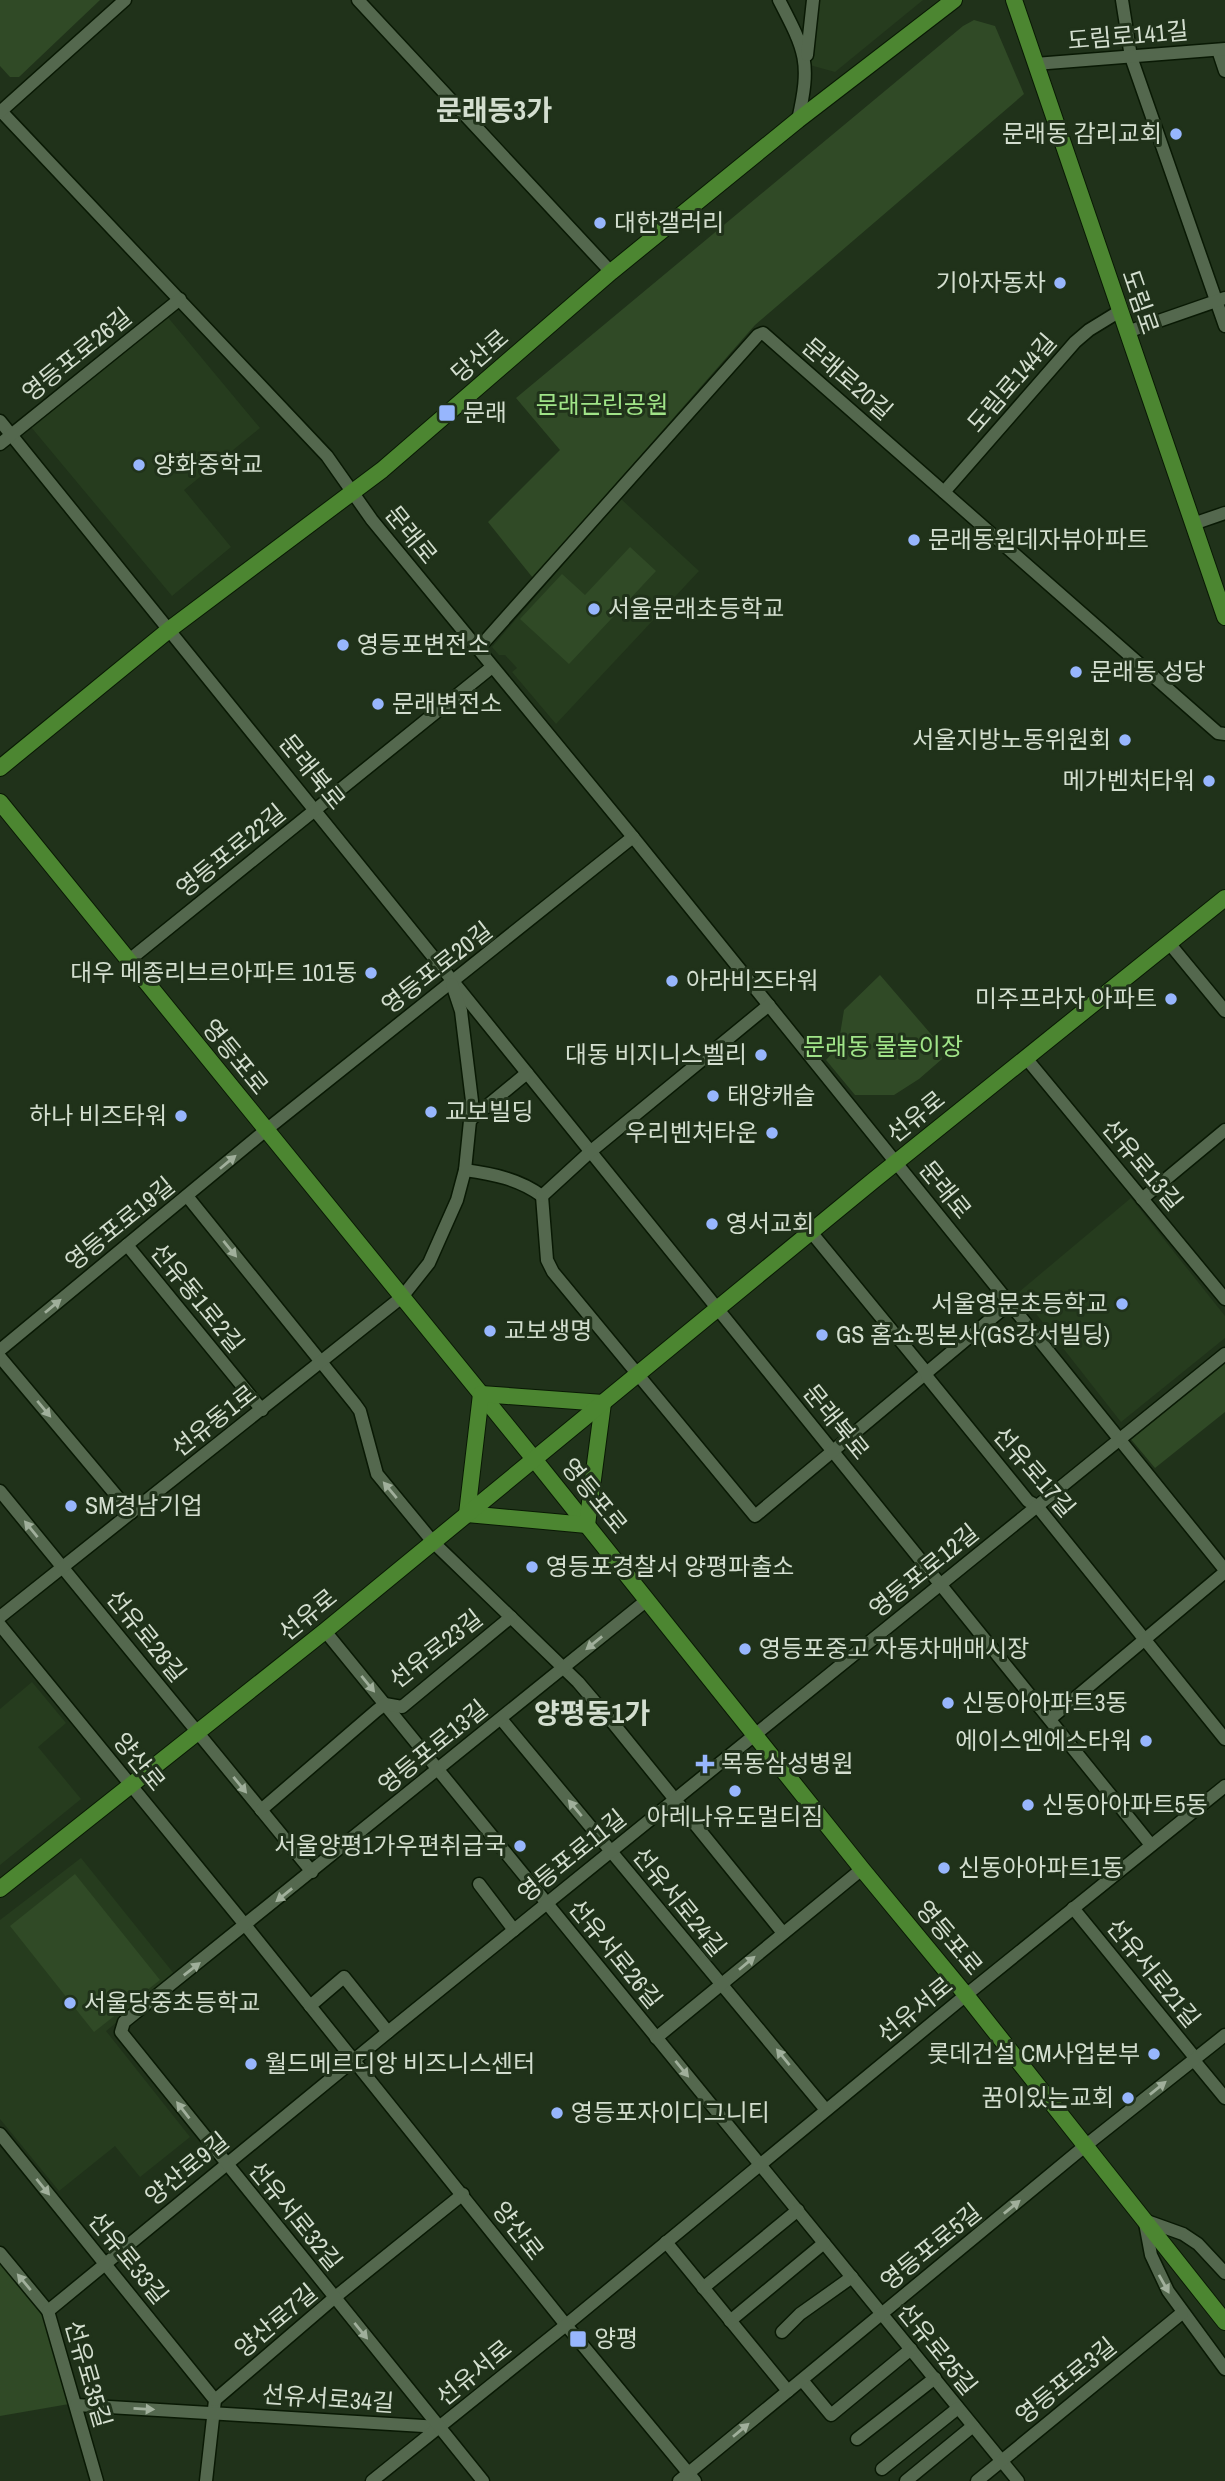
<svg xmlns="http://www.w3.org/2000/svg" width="1225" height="2481" font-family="'Archivo Narrow','Noto Sans KR',sans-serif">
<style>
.built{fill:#263c1e}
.green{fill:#304a26}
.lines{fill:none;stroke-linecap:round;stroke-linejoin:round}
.minor-casing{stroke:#091904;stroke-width:15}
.major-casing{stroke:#091904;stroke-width:18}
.minor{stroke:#54684e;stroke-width:12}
.major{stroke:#4c8631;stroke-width:16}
.oneway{fill:#a0af9b}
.poi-dot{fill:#97b6fd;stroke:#20321a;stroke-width:2.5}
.labels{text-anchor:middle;stroke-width:6;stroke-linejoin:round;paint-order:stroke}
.street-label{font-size:24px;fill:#d3decf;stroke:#20321a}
.poi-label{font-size:24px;fill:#d3decf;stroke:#20321a;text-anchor:start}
.park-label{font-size:24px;fill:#a0e488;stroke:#20321a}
.quarter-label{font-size:28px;font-weight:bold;fill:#d3decf;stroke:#20321a}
</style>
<rect width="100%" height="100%" fill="#20321a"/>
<g class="built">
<polygon points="815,0 923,0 835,72 806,64"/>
<polygon points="166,315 260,428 184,490 231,547 172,596 31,427"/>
<polygon points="620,498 699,571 556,724 512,672 517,668 505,655 499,655 492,647"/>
<polygon points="1131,1198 1225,1316 1225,1338 1121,1422 1019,1292"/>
<polygon points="32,1682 66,1723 38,1747 81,1799 0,1865 0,1709"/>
<polygon points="81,1858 175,1975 106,2031 190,2137 140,2177 115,2146 59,2191 0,2119 0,1920"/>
</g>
<g class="green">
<polygon points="0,0 100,0 19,77 10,77 0,66"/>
<polygon points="974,20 995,26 1024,94 755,325 533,578 488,522 560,450 516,398 963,26"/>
<polygon points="630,547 656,571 569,664 520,619 562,574 585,595"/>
<polygon points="880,975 936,1040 942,1059 919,1079 894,1095 855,1095 826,1060 838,1047 844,1010"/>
<polygon points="1225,1360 1225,1412 1155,1468 1129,1437"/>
<polygon points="75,1874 160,1980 94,2032 10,1926"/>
<polygon points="0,2260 44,2314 69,2404 0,2416"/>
</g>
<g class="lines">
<defs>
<g id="minor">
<polyline points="358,0 611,272"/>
<path d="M779,0C806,52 811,62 798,120"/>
<polyline points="1122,0 1131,57 1225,326"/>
<polyline points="1218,50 1225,71"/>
<polyline points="807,55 813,0"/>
<polyline points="1035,64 1225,49"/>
<polyline points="0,110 327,456 372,520 633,837 1225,1570"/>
<polyline points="0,112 125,0"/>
<polyline points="1127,332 1225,298"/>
<polyline points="0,421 1151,1845"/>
<polyline points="0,444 180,299"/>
<polyline points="944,492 1075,342 1089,330 1120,311"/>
<polyline points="1193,524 1225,513"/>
<polyline points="478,649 758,335 763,333 1218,733 1225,734"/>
<polyline points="1169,943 1225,1011"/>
<polyline points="128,961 492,667"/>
<polyline points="1026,1058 1225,1299"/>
<polyline points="470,1120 527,1073"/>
<path d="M465,1170C493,1174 519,1179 542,1196"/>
<polyline points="187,1196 355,1404 360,1411 377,1474 433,1542 578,1682 613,1723 783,1933"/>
<polyline points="542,1196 547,1260 553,1272 755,1516 1010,1303"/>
<polyline points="542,1196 590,1152 769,1005"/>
<polyline points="1142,1199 1225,1130"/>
<polyline points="811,1232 926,1372 928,1378 1028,1501 1037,1506 1225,1739"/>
<polyline points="127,1245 262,1410"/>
<polyline points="0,1350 266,1130 633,837"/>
<polyline points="0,1357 131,1513"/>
<polyline points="0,1491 312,1872"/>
<polyline points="0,1617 402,1297 429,1263 457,1200 465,1170 472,1101 461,1011 452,984"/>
<polyline points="0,1625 246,1926 566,2325 695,2481"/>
<polyline points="325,1631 1018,2481"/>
<polyline points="501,1719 826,2110"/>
<polyline points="1050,1719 1225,1572"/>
<polyline points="261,1810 376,1711 385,1704 402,1707 511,1617"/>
<polyline points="479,1884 514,1930"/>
<polyline points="1073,1908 1192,2054 1197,2064 1225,2098"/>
<polyline points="310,2006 344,1977 388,2032"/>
<polyline points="656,2038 862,1869"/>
<polyline points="0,2134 215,2400 206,2481"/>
<polyline points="1144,2220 1183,2234 1198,2244 1225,2273"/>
<polyline points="1145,2223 1151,2255 1168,2291 1225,2369"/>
<polyline points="666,2242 788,2391"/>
<polyline points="0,2253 48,2311 97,2481"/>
<polyline points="703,2288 798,2210"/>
<polyline points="48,2311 388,2032 1225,1354"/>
<polyline points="730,2321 824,2243"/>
<polyline points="782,2332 800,2314 852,2277"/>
<polyline points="802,2380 831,2415 911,2349"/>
<polyline points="215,2400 334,2298 463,2194"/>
<polyline points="76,2405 440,2427"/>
<polyline points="857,2439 935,2378"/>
<polyline points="882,2469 958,2408"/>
<polyline points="372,2481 566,2325 966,1995 1225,1786"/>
<polyline points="483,2481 121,2032 124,2022 647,1600"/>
<polyline points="679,2481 1085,2146 1225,2035"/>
<polyline points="906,2481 973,2426"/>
<polyline points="977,2481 1182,2313"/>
</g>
<g id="major">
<polyline points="1014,0 1225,617"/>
<polyline points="0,768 170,629 382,470 611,272 798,120 954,0"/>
<polyline points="0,802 534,1459 862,1869 966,1995 1225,2322"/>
<polygon points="481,1394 603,1403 587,1525 467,1514"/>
<polyline points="0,1889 325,1631 874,1180 1225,898"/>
</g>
</defs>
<use href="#minor" class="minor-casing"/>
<use href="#major" class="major-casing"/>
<use href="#minor" class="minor"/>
<use href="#major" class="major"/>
</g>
<defs><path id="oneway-solid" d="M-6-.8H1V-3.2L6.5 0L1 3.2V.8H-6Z" transform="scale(1.75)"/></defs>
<g class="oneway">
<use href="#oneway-solid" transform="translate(228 1162) rotate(-40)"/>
<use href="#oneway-solid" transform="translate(230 1249) rotate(51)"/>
<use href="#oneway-solid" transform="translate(53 1306) rotate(-40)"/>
<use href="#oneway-solid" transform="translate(44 1409) rotate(50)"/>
<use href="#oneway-solid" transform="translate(390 1490) rotate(-130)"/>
<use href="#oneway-solid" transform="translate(31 1529) rotate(-129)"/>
<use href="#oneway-solid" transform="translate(594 1643) rotate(141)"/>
<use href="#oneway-solid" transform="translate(368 1684) rotate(51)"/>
<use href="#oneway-solid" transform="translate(240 1785) rotate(51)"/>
<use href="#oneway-solid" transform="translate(575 1808) rotate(-130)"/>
<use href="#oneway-solid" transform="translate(284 1895) rotate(141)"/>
<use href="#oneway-solid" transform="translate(747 1963) rotate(-40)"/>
<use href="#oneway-solid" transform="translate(192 1969) rotate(-38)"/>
<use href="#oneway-solid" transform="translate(783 2057) rotate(-129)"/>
<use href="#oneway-solid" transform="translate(682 2069) rotate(51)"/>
<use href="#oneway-solid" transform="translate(1158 2088) rotate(-39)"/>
<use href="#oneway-solid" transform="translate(183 2110) rotate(-128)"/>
<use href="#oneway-solid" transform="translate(43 2187) rotate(51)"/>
<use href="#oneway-solid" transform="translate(1012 2207) rotate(-39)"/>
<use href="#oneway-solid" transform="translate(24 2282) rotate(-130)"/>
<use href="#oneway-solid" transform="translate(1164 2284) rotate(61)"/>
<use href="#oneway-solid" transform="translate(361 2331) rotate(51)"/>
<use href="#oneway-solid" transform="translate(144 2409) rotate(3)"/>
<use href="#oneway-solid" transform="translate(741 2430) rotate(-40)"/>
</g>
<g class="poi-dot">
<circle cx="1176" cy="134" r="7"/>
<circle cx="600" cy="223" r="7"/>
<circle cx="1060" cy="283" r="7"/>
<rect x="438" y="404" width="18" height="18" rx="3.5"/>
<circle cx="139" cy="465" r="7"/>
<circle cx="914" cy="540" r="7"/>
<circle cx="594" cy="609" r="7"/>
<circle cx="343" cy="645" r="7"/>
<circle cx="1076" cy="672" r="7"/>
<circle cx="378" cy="704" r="7"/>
<circle cx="1125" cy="740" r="7"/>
<circle cx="1209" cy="781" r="7"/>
<circle cx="371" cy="973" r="7"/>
<circle cx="672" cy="981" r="7"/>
<circle cx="1171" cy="999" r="7"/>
<circle cx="761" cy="1055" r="7"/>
<circle cx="713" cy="1096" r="7"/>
<circle cx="431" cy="1112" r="7"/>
<circle cx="181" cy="1116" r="7"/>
<circle cx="772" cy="1133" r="7"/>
<circle cx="712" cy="1224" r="7"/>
<circle cx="1122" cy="1304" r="7"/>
<circle cx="490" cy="1331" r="7"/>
<circle cx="822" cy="1335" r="7"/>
<circle cx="71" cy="1506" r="7"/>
<circle cx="532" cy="1567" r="7"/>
<circle cx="745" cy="1649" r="7"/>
<circle cx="948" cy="1703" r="7"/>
<circle cx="1146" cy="1741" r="7"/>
<path d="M701.5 1753.5h7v7h7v7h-7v7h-7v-7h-7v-7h7z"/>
<circle cx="735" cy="1791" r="7"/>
<circle cx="1028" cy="1805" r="7"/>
<circle cx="520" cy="1846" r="7"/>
<circle cx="944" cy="1868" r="7"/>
<circle cx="70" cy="2003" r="7"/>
<circle cx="1154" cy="2054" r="7"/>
<circle cx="251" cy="2064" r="7"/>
<circle cx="1128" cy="2098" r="7"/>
<circle cx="557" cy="2113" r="7"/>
<rect x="569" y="2330" width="18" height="18" rx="3.5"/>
</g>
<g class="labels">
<g class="street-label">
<text transform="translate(1128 36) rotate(-5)" y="8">도림로141길</text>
<text transform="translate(1140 302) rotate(71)" y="8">도림로</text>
<text transform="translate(77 355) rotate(-39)" y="8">영등포로26길</text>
<text transform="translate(480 356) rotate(-41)" y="8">당산로</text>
<text transform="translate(847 379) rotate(41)" y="8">문래로20길</text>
<text transform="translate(1012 383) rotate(-49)" y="8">도림로144길</text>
<text transform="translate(411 535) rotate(51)" y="8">문래로</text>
<text transform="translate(312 772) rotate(51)" y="8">문래북로</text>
<text transform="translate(231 851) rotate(-39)" y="8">영등포로22길</text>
<text transform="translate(437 968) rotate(-38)" y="8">영등포로20길</text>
<text transform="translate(235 1057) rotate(51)" y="8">영등포로</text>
<text transform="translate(916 1117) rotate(-39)" y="8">선유로</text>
<text transform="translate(1142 1165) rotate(50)" y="8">선유로13길</text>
<text transform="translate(945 1190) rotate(51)" y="8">문래로</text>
<text transform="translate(120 1224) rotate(-39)" y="8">영등포로19길</text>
<text transform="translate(197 1298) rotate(51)" y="8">선유동1로2길</text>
<text transform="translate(214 1421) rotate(-38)" y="8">선유동1로</text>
<text transform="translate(836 1422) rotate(51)" y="8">문래북로</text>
<text transform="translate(1034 1472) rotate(49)" y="8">선유로17길</text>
<text transform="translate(594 1496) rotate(51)" y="8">영등포로</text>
<text transform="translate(924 1571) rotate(-39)" y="8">영등포로12길</text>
<text transform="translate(308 1615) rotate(-39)" y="8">선유로</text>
<text transform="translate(146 1636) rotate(51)" y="8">선유로28길</text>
<text transform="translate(436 1649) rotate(-38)" y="8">선유로23길</text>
<text transform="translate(433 1747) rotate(-39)" y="8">영등포로13길</text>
<text transform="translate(139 1762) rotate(51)" y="8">양산로</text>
<text transform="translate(572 1856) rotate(-39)" y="8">영등포로11길</text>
<text transform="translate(679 1902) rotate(51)" y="8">선유서로24길</text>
<text transform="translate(949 1938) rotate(50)" y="8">영등포로</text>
<text transform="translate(615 1954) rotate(51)" y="8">선유서로26길</text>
<text transform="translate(1153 1973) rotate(51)" y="8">선유서로21길</text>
<text transform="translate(915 2010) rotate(-39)" y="8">선유서로</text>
<text transform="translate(187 2169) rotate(-39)" y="8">양산로9길</text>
<text transform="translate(295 2216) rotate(51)" y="8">선유서로32길</text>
<text transform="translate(518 2231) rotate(52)" y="8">양산로</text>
<text transform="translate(931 2247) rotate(-39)" y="8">영등포로5길</text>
<text transform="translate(128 2258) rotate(51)" y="8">선유로33길</text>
<text transform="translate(276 2321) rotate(-40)" y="8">양산로7길</text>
<text transform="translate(937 2349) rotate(51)" y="8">선유로25길</text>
<text transform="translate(474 2373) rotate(-39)" y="8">선유서로</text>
<text transform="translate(88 2374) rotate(74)" y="8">선유로35길</text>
<text transform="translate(1066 2381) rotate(-39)" y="8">영등포로3길</text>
<text transform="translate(328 2399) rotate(4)" y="8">선유서로34길</text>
</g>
<g class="poi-label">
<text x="1162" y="142" text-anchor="end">문래동 감리교회</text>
<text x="614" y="231">대한갤러리</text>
<text x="1046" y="291" text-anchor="end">기아자동차</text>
<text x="463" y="421">문래</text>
<text x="153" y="473">양화중학교</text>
<text x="928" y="548">문래동원데자뷰아파트</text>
<text x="608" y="617">서울문래초등학교</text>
<text x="357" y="653">영등포변전소</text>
<text x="1090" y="680">문래동 성당</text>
<text x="392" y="712">문래변전소</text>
<text x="1111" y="748" text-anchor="end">서울지방노동위원회</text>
<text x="1195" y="789" text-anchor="end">메가벤처타워</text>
<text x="357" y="981" text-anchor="end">대우 메종리브르아파트 101동</text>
<text x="686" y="989">아라비즈타워</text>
<text x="1157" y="1007" text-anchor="end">미주프라자 아파트</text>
<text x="747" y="1063" text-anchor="end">대동 비지니스벨리</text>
<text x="727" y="1104">태양캐슬</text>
<text x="445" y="1120">교보빌딩</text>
<text x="167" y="1124" text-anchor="end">하나 비즈타워</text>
<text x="758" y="1141" text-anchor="end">우리벤처타운</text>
<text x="726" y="1232">영서교회</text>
<text x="1108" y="1312" text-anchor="end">서울영문초등학교</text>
<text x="504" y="1339">교보생명</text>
<text x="836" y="1343">GS 홈쇼핑본사(GS강서빌딩)</text>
<text x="85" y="1514">SM경남기업</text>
<text x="546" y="1575">영등포경찰서 양평파출소</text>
<text x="759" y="1657">영등포중고 자동차매매시장</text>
<text x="962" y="1711">신동아아파트3동</text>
<text x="1132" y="1749" text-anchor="end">에이스엔에스타워</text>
<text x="721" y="1772">목동삼성병원</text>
<text x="1042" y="1813">신동아아파트5동</text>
<text x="735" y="1825" text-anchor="middle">아레나유도멀티짐</text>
<text x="506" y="1854" text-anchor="end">서울양평1가우편취급국</text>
<text x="958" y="1876">신동아아파트1동</text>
<text x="84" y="2011">서울당중초등학교</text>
<text x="1140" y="2062" text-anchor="end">롯데건설 CM사업본부</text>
<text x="265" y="2072">월드메르디앙 비즈니스센터</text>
<text x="1114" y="2106" text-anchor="end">꿈이있는교회</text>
<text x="571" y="2121">영등포자이디그니티</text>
<text x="594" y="2347">양평</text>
</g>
<g class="park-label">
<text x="602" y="413">문래근린공원</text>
<text x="883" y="1055">문래동 물놀이장</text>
</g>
<g class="quarter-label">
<text x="494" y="120">문래동3가</text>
<text x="592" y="1723">양평동1가</text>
</g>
</g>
</svg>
